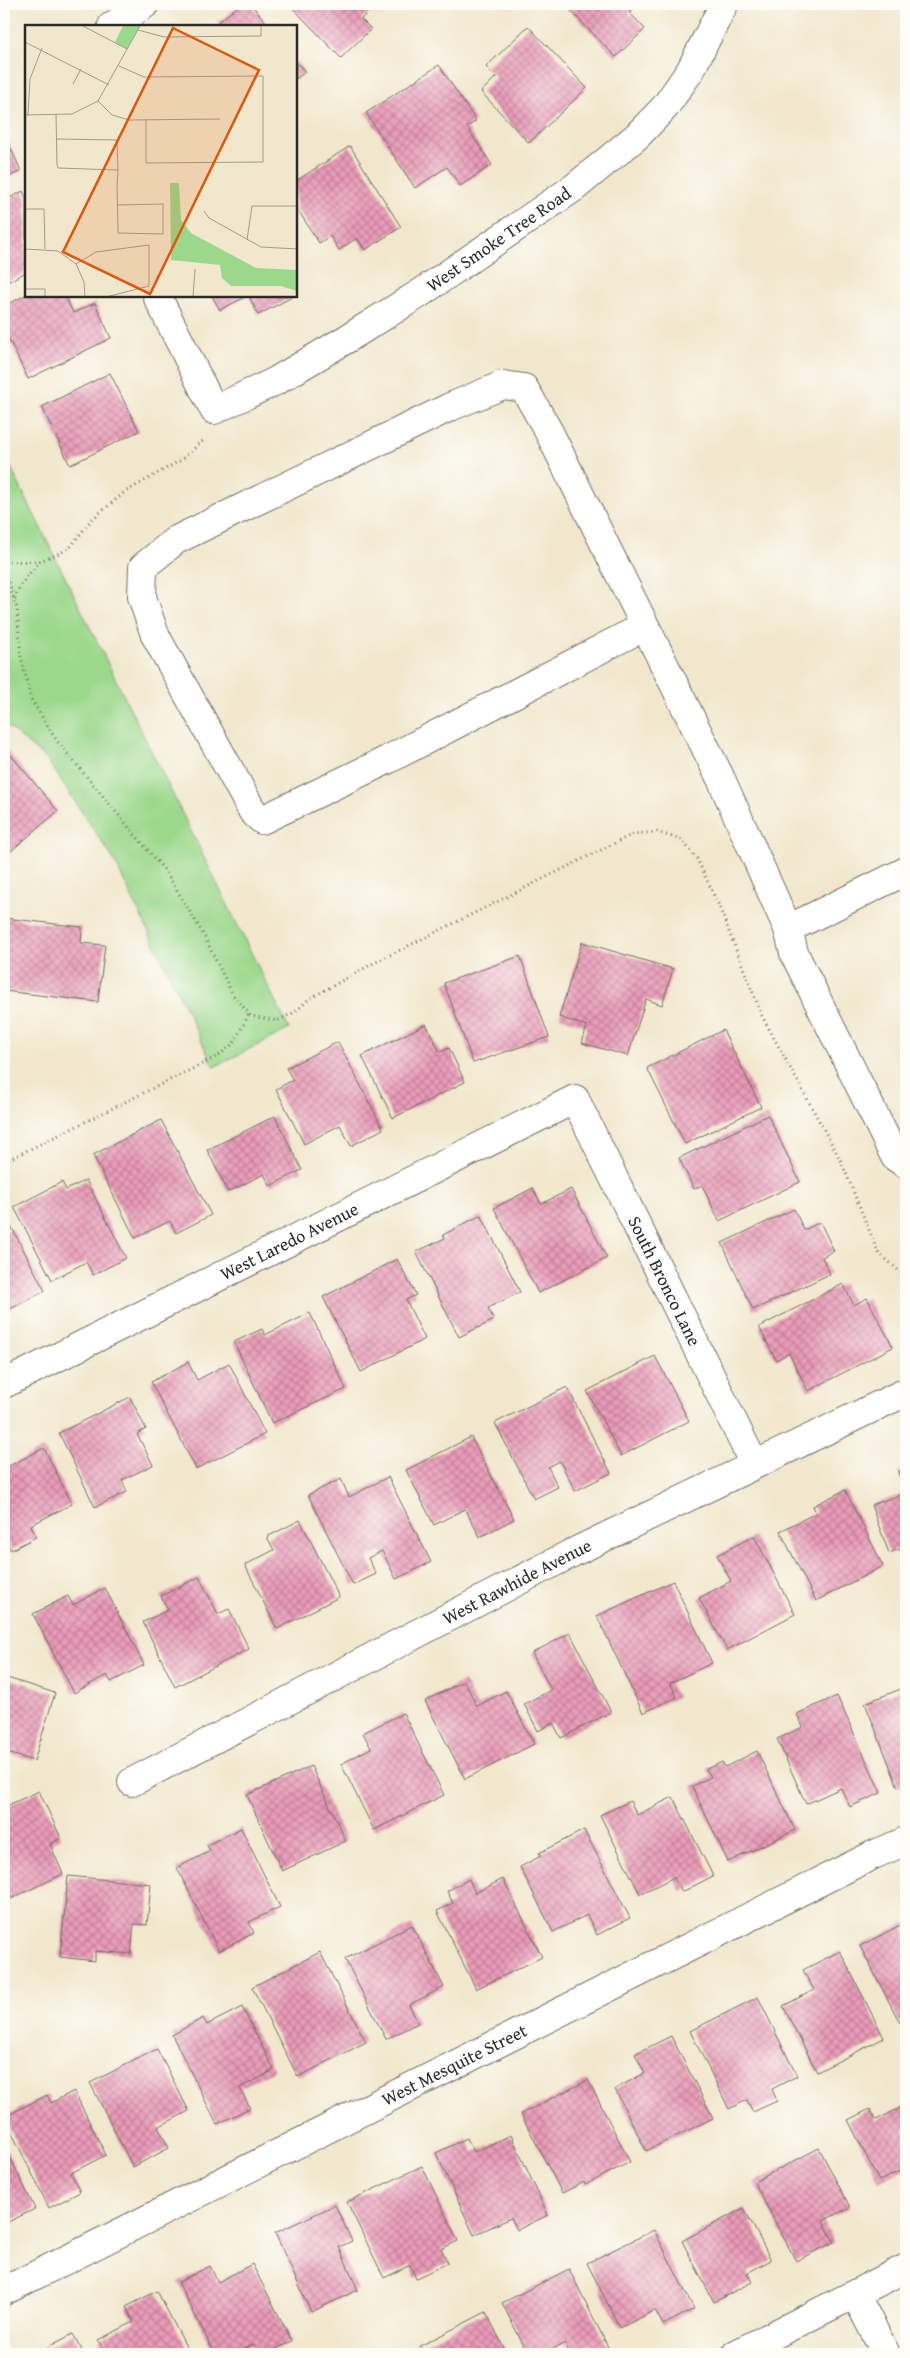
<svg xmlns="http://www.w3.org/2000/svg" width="910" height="2358" font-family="'Gentium Book Plus',serif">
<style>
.park{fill:#9bd88c;stroke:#63825c}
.building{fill:url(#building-cross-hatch)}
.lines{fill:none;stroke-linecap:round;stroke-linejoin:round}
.street-casing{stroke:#706d63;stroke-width:30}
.path{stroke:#706d63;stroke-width:3;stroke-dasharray:1 4;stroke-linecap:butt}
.street{stroke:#fff;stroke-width:28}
.labels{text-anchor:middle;stroke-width:4;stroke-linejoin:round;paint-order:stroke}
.street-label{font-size:18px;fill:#2b2b2b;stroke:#fdfcf7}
.inset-road{fill:none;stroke:#a29c8c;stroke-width:1}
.view{fill:#df570e;fill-opacity:0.15;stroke:#df570e;stroke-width:2.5}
.inset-edge{fill:none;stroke:#2b2b2b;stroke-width:2.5}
</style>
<defs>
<pattern id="building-cross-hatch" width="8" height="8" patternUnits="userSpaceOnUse" patternTransform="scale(1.25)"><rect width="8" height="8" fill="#ea9bb8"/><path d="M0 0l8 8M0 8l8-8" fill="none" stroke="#be7f96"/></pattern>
</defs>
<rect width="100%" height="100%" fill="#fdfcf7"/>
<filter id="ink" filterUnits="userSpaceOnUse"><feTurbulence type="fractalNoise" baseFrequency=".02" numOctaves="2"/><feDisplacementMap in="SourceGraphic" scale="10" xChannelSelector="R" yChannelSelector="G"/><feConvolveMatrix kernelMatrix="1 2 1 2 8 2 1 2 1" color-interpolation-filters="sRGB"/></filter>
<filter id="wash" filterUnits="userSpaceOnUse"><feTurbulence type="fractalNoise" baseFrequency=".0096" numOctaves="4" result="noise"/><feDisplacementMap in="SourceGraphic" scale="20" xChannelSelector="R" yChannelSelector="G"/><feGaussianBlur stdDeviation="1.12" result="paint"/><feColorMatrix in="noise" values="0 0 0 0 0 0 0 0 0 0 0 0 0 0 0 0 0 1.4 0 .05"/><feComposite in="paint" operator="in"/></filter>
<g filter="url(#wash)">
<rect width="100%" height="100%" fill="#f1e7cc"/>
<polygon class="park" points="4,454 289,1029 214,1067 114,860 48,761 4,723"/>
<g id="blocks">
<g class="building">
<polygon points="241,4 251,4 269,26 219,26 217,23"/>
<polygon points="289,4 376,4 361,19 371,29 341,58"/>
<polygon points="564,4 638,4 629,12 645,29 616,57"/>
<polygon points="528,26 587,88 529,143 481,92 496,77 486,67"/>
<polygon points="296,61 305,72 296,79"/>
<polygon points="439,65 476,121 467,127 492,165 460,186 447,167 415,188 366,113"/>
<polygon points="6,137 21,171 4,179 4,138"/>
<polygon points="350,146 401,227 365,250 357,238 339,250 330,236 319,243 296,207 296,181"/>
<polygon points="23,191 26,198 26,272 4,284 4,201"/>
<polygon points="26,295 65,296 73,313 95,303 111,338 28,379 4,329 4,306"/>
<polygon points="212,296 247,296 220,310"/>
<polygon points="249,296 294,296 258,315"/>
<polygon points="110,373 139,431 70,465 42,407"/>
<polygon points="4,747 58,811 4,857"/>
<polygon points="4,918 82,927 81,943 105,945 98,1002 4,991 6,956 4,955"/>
<polygon points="582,942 673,969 662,1005 646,999 628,1056 582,1043 587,1026 559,1017"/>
<polygon points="520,956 549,1037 473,1063 444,983"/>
<polygon points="426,1024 440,1052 449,1048 465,1082 393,1118 362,1056"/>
<polygon points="723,1030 761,1107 685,1144 647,1068"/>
<polygon points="338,1042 383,1129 351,1146 340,1125 304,1144 276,1089 293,1080 286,1068"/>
<polygon points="768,1115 800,1182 719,1221 702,1185 694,1189 679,1158"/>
<polygon points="275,1116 302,1170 270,1186 264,1174 228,1192 207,1150"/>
<polygon points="161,1120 211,1215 176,1233 170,1221 135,1238 93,1155"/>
<polygon points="86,1180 126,1258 93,1275 86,1262 52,1280 14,1207 62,1182 66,1190"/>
<polygon points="533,1188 541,1204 571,1189 607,1258 538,1293 494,1208"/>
<polygon points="794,1209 804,1230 820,1222 834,1251 822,1257 830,1274 753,1310 722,1243"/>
<polygon points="481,1215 520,1292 488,1308 494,1320 459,1337 416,1252 445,1238 443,1235"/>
<polygon points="12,1228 45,1291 4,1312 4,1233"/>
<polygon points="397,1259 416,1295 406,1300 425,1339 361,1372 323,1297"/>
<polygon points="843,1284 854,1305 867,1298 893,1347 808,1391 789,1353 776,1360 759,1327"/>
<polygon points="310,1313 346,1389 272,1423 234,1342 262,1329 265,1335"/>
<polygon points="655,1356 689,1421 621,1456 587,1391"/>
<polygon points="188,1362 197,1380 229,1363 265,1434 196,1469 151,1382"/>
<polygon points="567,1387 611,1473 575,1491 560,1461 548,1467 558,1487 534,1499 495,1423"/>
<polygon points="130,1397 146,1429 137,1434 153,1465 122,1480 127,1492 95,1507 59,1433"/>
<polygon points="471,1437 514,1519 480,1537 465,1509 434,1525 406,1470"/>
<polygon points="44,1448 72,1504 31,1525 36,1537 11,1550 4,1537 4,1460 7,1467"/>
<polygon points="906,1469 906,1547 889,1553 871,1505 906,1493 898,1472"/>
<polygon points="388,1477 431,1562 396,1579 382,1551 368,1558 376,1574 353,1585 308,1495 341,1479 349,1497"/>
<polygon points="845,1490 883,1566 816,1601 780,1531 816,1513 813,1506"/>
<polygon points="300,1520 339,1597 277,1629 245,1565 274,1550 267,1537"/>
<polygon points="754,1536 795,1614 727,1650 699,1598 731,1581 717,1555"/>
<polygon points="199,1577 218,1614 229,1609 249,1649 175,1687 143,1622 168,1610 161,1596"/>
<polygon points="673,1581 712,1663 670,1683 677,1697 643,1713 597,1616"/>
<polygon points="105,1588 144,1665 111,1682 107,1675 74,1693 33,1614 68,1596 73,1605"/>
<polygon points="570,1633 611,1712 561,1738 553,1723 538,1731 524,1704 551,1690 532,1653"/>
<polygon points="4,1677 55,1693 34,1761 4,1752"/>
<polygon points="464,1681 477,1706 506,1691 534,1744 465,1779 425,1701"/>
<polygon points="906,1687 906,1783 898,1787 865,1703"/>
<polygon points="837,1696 881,1793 850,1807 841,1788 806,1804 777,1739 803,1727 797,1714"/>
<polygon points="403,1713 444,1795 374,1830 341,1764 371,1748 363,1733"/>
<polygon points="757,1751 795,1830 728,1862 692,1786 711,1777 706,1769 722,1762 725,1767"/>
<polygon points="311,1766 346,1841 282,1871 247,1795"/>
<polygon points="39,1791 61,1838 50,1844 63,1874 4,1902 4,1807"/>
<polygon points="673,1797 713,1876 682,1892 674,1877 640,1894 600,1815 630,1801 637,1815"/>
<polygon points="241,1828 280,1907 249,1922 254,1933 219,1951 177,1868 210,1851 207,1845"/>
<polygon points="584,1830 630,1918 597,1935 587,1915 553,1932 520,1867 541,1856 539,1853"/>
<polygon points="68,1876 151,1884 147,1925 134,1924 131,1954 95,1951 95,1961 60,1957"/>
<polygon points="469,1879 475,1893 503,1879 542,1957 476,1989 437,1911 453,1903 447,1891"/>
<polygon points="906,1922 906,2020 900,2023 860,1946"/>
<polygon points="412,1925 444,1987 409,2005 418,2023 386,2039 345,1959"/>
<polygon points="840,1951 884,2038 817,2072 783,2006 814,1990 803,1970"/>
<polygon points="320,1952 366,2042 298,2077 252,1987"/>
<polygon points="758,1997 797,2076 772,2089 777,2101 753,2112 747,2100 729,2109 690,2031"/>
<polygon points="242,2007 274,2070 240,2088 250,2108 217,2124 172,2035 203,2018 207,2025"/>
<polygon points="671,2036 713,2118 646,2151 615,2089 645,2073 635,2054"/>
<polygon points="157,2049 189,2111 158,2127 169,2148 133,2167 90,2083"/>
<polygon points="588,2080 630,2162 585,2185 584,2182 562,2193 521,2114"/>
<polygon points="74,2091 106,2155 71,2173 80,2192 49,2208 4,2117 47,2095 51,2103"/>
<polygon points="906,2105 906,2168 879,2181 848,2120 870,2109 876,2120"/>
<polygon points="511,2135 548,2215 517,2230 511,2218 474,2235 436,2153 467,2138 474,2152"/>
<polygon points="4,2145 35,2209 4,2224"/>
<polygon points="819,2148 850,2207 823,2221 834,2242 796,2261 754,2182"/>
<polygon points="422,2166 458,2241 441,2249 448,2263 416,2278 410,2265 384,2278 347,2202"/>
<polygon points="335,2205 352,2241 339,2247 358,2290 311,2312 275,2233"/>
<polygon points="744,2208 771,2260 747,2273 752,2282 714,2302 682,2241"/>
<polygon points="654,2230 694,2309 663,2325 655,2310 620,2328 587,2263"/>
<polygon points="252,2264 292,2341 267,2354 260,2354 254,2344 233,2354 215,2354 178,2282 210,2266 218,2282"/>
<polygon points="569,2269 610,2351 605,2354 570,2354 565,2343 543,2354 528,2354 502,2303"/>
<polygon points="157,2291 190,2354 106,2354 98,2340 134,2322 126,2307"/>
<polygon points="486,2312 507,2354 424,2354 420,2346"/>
<polygon points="73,2334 84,2354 42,2354 40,2351"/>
</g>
</g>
</g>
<g filter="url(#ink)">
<use href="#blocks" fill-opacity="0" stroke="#706d63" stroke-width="1"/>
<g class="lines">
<defs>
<g id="street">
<polyline points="112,26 145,4"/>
<path id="s1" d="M157,296L214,410L276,381L350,337L419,294L575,187L637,136L665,107L690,71L724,4"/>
<polyline points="645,626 387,760 262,820 253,812 155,635 142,597 143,567 176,540 450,407 503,385 524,388 549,432 721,779 788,929"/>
<polyline points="906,871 788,929 794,953 895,1157 906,1164"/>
<path id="s2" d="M4,1384L575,1099L754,1464"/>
<path id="s3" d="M132,1782L572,1553L906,1392"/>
<path id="s4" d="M4,2291L873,1855L906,1841"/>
<polyline points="855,2294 886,2354"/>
<polyline points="736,2354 906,2268"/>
</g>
</defs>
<use href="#street" class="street-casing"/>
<g class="path">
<polyline points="4,562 40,561 69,549 91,520 125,492 181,460 205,439"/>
<polyline points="4,568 17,608 21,657 31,699 57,741 166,872 202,932 233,995 251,1016 277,1021 295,1012 309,999 372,964 633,834 657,832 682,840 697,859 719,906 762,1016 841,1161 878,1252 906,1277"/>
<path d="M15,599C19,584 30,573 40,561"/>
<polyline points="4,1162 218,1056 234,1043 249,1014"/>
</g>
<use href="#street" class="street"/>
</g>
</g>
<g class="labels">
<g class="street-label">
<text dy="6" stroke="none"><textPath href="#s1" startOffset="460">West Smoke Tree Road</textPath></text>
<text dy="6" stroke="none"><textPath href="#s2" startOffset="319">West Laredo Avenue</textPath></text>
<text dy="6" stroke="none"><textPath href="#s2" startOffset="841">South Bronco Lane</textPath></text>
<text dy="6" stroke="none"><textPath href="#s3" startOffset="434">West Rawhide Avenue</textPath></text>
<text dy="6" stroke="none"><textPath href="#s4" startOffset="504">West Mesquite Street</textPath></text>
</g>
</g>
<g transform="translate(25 25)">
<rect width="272" height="272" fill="#f1e7cc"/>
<path d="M98,1H115L102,24L90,17ZM145,158H154L156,195L166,208L231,243L272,245V266L256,261H206L197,253L195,240L146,235Z" fill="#9bd88c"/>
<path class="inset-road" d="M58,1L102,24M113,5L139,12L236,11V1M0,17L84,60M94,41L119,52L238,51V137L121,138V95M48,59L56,44M73,76L87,90L104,95L195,94M0,90L47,89L73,76L115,1M3,90L5,54L17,23M31,90L32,140L33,143L93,145L92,115L32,114M93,180L138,179V209L93,208V203L92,162L93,145M0,184H19L20,224M179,186L184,193L236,222L273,224M222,215L227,181H273M0,224L33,226L51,239L71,227L124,220V261L81,272M51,239L59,257L60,272M0,264H20V272M168,272L170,244"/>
<path class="view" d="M148,3L234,45L125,269L38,227Z"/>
<rect width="272" height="272" class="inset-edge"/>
</g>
<rect width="910" height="2358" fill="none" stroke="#fdfcf7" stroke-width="20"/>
</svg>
